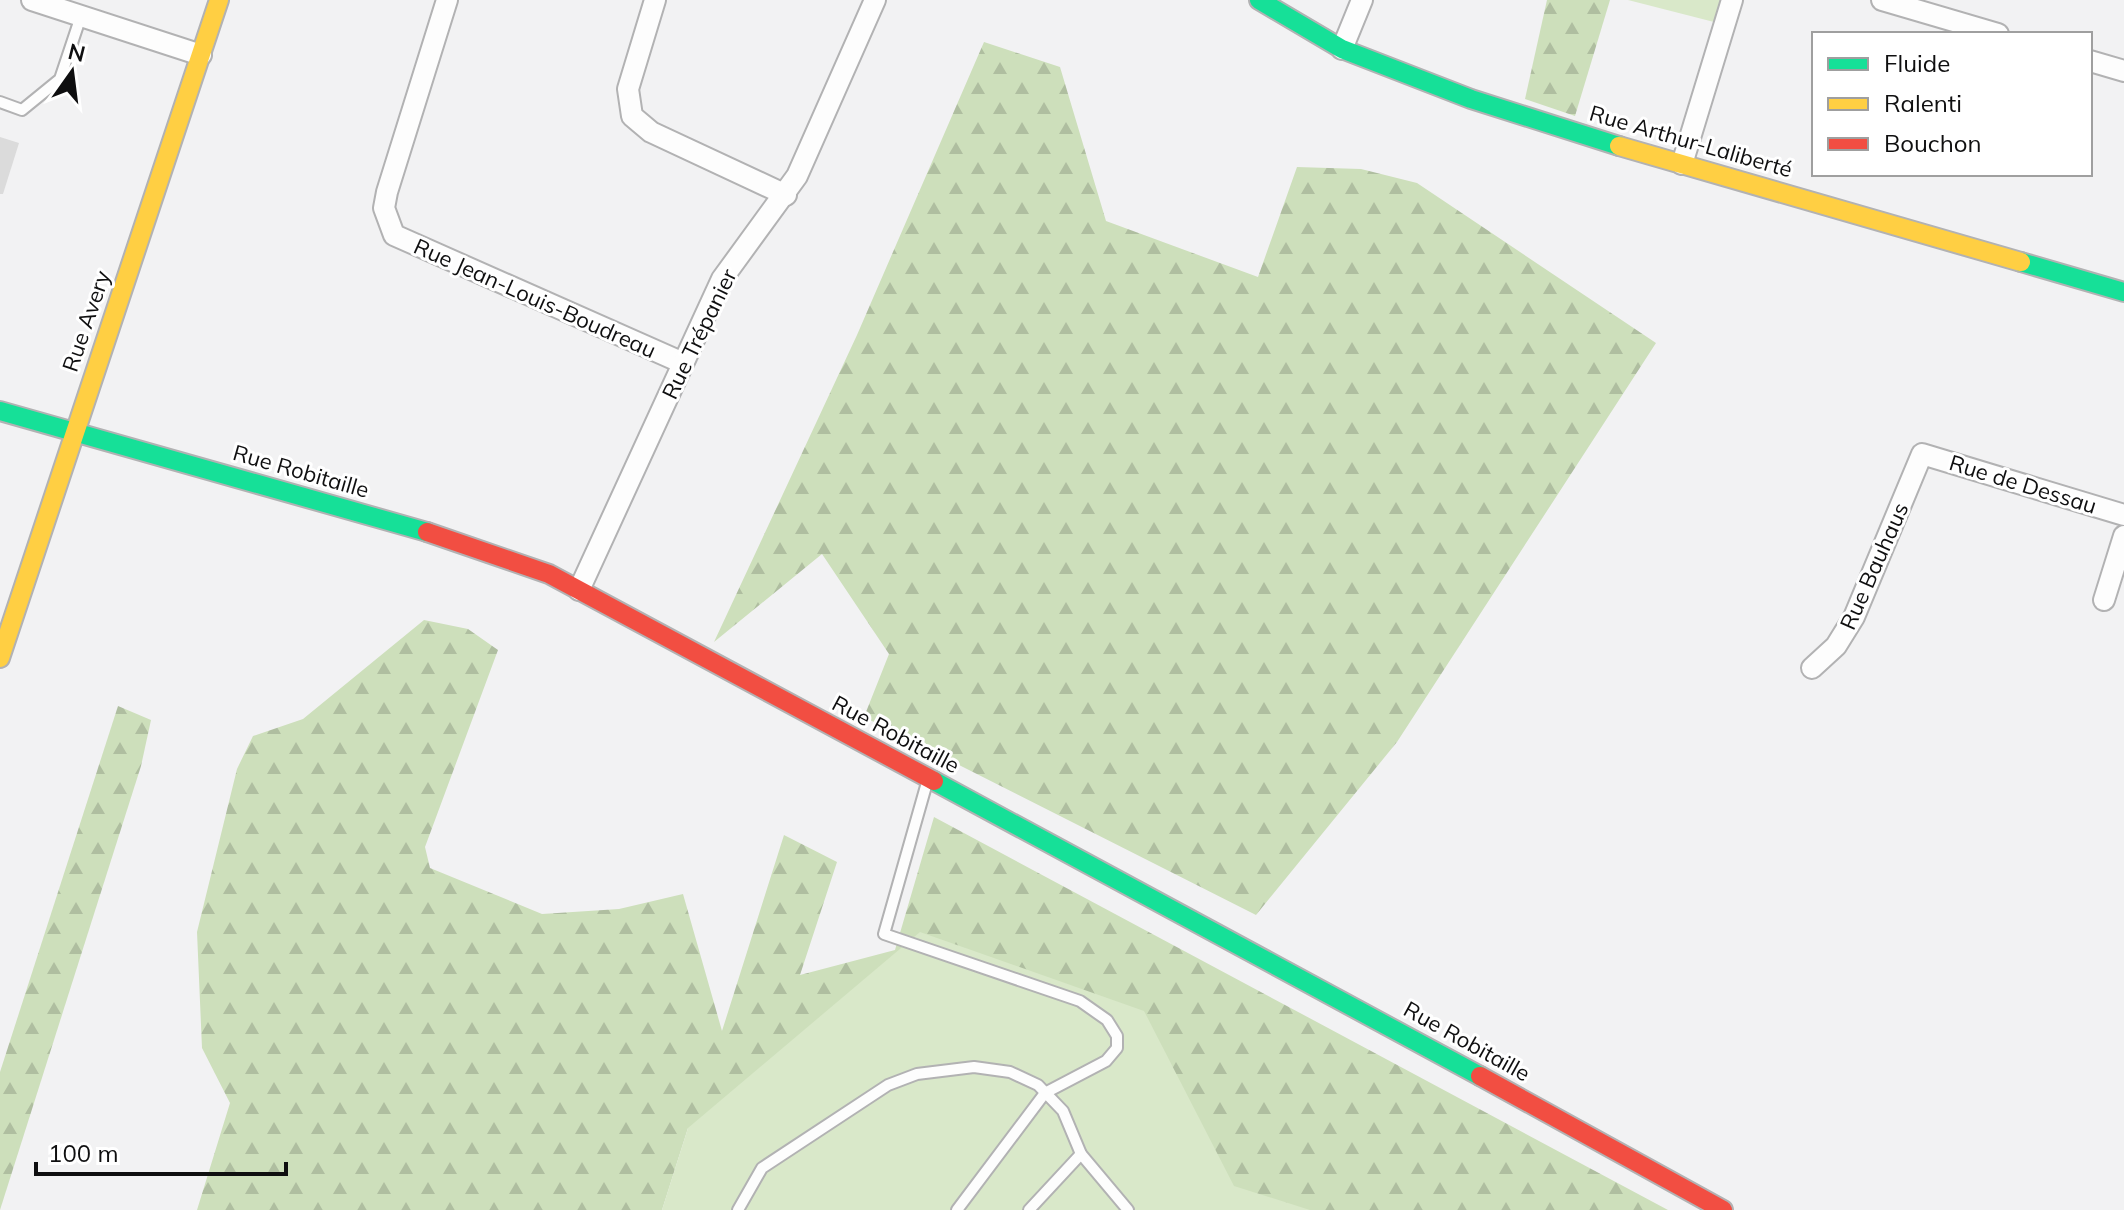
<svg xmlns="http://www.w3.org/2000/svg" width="2124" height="1210" font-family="Mulish,sans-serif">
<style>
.forest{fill:url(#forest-firs)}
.park{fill:#d9e8c9}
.building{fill:#dbdbdb}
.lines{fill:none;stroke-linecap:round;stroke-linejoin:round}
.lane-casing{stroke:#b2b2b3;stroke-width:14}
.street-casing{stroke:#b2b2b3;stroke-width:24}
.fast-casing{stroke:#b2b2b3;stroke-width:22}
.slow-casing{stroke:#b2b2b3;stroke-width:22}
.jam-casing{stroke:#b2b2b3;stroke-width:22}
.lane{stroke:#fdfdfd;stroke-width:10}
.street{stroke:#fdfdfd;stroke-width:20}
.fast{stroke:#16e098;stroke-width:18}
.slow{stroke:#ffcf43;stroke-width:18}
.jam{stroke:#f24e42;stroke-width:18}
.labels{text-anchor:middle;stroke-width:6;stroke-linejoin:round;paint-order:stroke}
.street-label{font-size:22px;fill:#0f0f10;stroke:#fff}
</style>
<defs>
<pattern id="forest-firs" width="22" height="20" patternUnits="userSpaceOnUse" patternTransform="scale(2)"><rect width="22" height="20" fill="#cddfbb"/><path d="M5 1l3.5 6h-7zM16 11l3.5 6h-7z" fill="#afbea0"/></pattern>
</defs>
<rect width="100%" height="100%" fill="#f2f2f3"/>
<g class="forest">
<polygon points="1547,0 1610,0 1575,116 1525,99"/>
<polygon points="984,42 1060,67 1106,221 1258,277 1297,167 1361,169 1417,183 1656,343 1397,742 1256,915 864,717 889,654 822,554 714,642 857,335"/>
<polygon points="424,620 468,629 498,650 425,847 430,868 542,914 619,909 683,894 722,1031 784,835 837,862 800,975 895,950 934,817 1668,1210 1204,1210 688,1128 662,1210 197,1210 230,1103 202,1048 197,932 237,769 253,736 303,719"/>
<polygon points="118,706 151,720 141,766 0,1210 0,1072"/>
</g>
<g class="park">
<polygon points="1628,0 1722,0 1714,22"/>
<polygon points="920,932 1144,1011 1234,1186 1310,1210 662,1210 688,1128"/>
</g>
<polygon class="building" points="0,137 19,143 3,194 0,194"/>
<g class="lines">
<defs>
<g id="lane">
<polyline points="0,102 22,110 60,79 81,16"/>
<polyline points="928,779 884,934 1080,1001 1107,1020 1117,1036 1117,1048 1106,1061 1045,1093 957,1210"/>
<polyline points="738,1210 762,1168 888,1085 917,1074 974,1067 1010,1072 1038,1085 1063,1111 1081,1154 1128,1210"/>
<polyline points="1029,1210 1081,1154"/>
</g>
<g id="street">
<polyline points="32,0 201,55"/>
<polyline points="447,0 387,192 384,208 394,235 683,363"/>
<polyline points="655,0 628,89 632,116 651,132 786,195"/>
<polyline points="1882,0 1998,34"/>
<polyline points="1342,49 1362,0"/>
<polyline points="2090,61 2124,71"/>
<polyline points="1682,164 1732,0"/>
<polyline points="579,590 722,279 797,176 875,0"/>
<polyline points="2104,600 2124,536"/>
<polyline points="1812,668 1836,646 1854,617 1922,454 2124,515"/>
</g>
<g id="fast">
<polyline points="1259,0 1342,49 1471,99 1619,146"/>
<polyline points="2021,262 2124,292"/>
<polyline points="0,411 427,532"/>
<polyline points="934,781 1480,1076"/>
</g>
<g id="slow">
<polyline points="1619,146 2021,262"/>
<polyline points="0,658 219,0"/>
</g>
<g id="jam">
<polyline points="427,532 549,574 934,781"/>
<polyline points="1480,1076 1723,1210"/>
</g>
</defs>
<use href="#lane" class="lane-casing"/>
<use href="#street" class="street-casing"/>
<use href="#fast" class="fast-casing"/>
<use href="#slow" class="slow-casing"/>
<use href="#jam" class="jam-casing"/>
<use href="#lane" class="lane"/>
<use href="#street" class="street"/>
<use href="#fast" class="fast"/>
<use href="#slow" class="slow"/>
<use href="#jam" class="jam"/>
</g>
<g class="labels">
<g class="street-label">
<text transform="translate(1691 141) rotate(16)" y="8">Rue Arthur-Laliberté</text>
<text transform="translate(535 298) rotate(24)" y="8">Rue Jean-Louis-Boudreau</text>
<text transform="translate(86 321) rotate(-71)" y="8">Rue Avery</text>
<text transform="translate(699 334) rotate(-64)" y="8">Rue Trépanier</text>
<text transform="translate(301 471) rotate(16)" y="8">Rue Robitaille</text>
<text transform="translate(2023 484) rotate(17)" y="8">Rue de Dessau</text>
<text transform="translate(1874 566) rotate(-66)" y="8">Rue Bauhaus</text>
<text transform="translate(896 734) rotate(28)" y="8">Rue Robitaille</text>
<text transform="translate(1467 1041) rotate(29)" y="8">Rue Robitaille</text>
</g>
</g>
<rect x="1812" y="32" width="280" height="144" fill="#ffffff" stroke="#9f9f9f" stroke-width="2"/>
<rect x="1828" y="58" width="40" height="12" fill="#16e098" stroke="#9f9f9f" stroke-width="2"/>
<text x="1884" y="72" font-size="24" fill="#0f0f10">Fluide</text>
<rect x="1828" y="98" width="40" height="12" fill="#ffcf43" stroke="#9f9f9f" stroke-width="2"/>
<text x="1884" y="112" font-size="24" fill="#0f0f10">Ralenti</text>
<rect x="1828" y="138" width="40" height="12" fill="#f24e42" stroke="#9f9f9f" stroke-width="2"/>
<text x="1884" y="152" font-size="24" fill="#0f0f10">Bouchon</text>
<g transform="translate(72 72) rotate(14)" stroke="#ffffff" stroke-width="6" paint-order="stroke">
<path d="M0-6L14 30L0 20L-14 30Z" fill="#0f0f10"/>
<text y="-12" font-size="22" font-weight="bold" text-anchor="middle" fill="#0f0f10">N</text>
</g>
<path d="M36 1162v12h250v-12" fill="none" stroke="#0f0f10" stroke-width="4"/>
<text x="48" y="1162" font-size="24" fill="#0f0f10" stroke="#ffffff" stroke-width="6" paint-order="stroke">100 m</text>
</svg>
